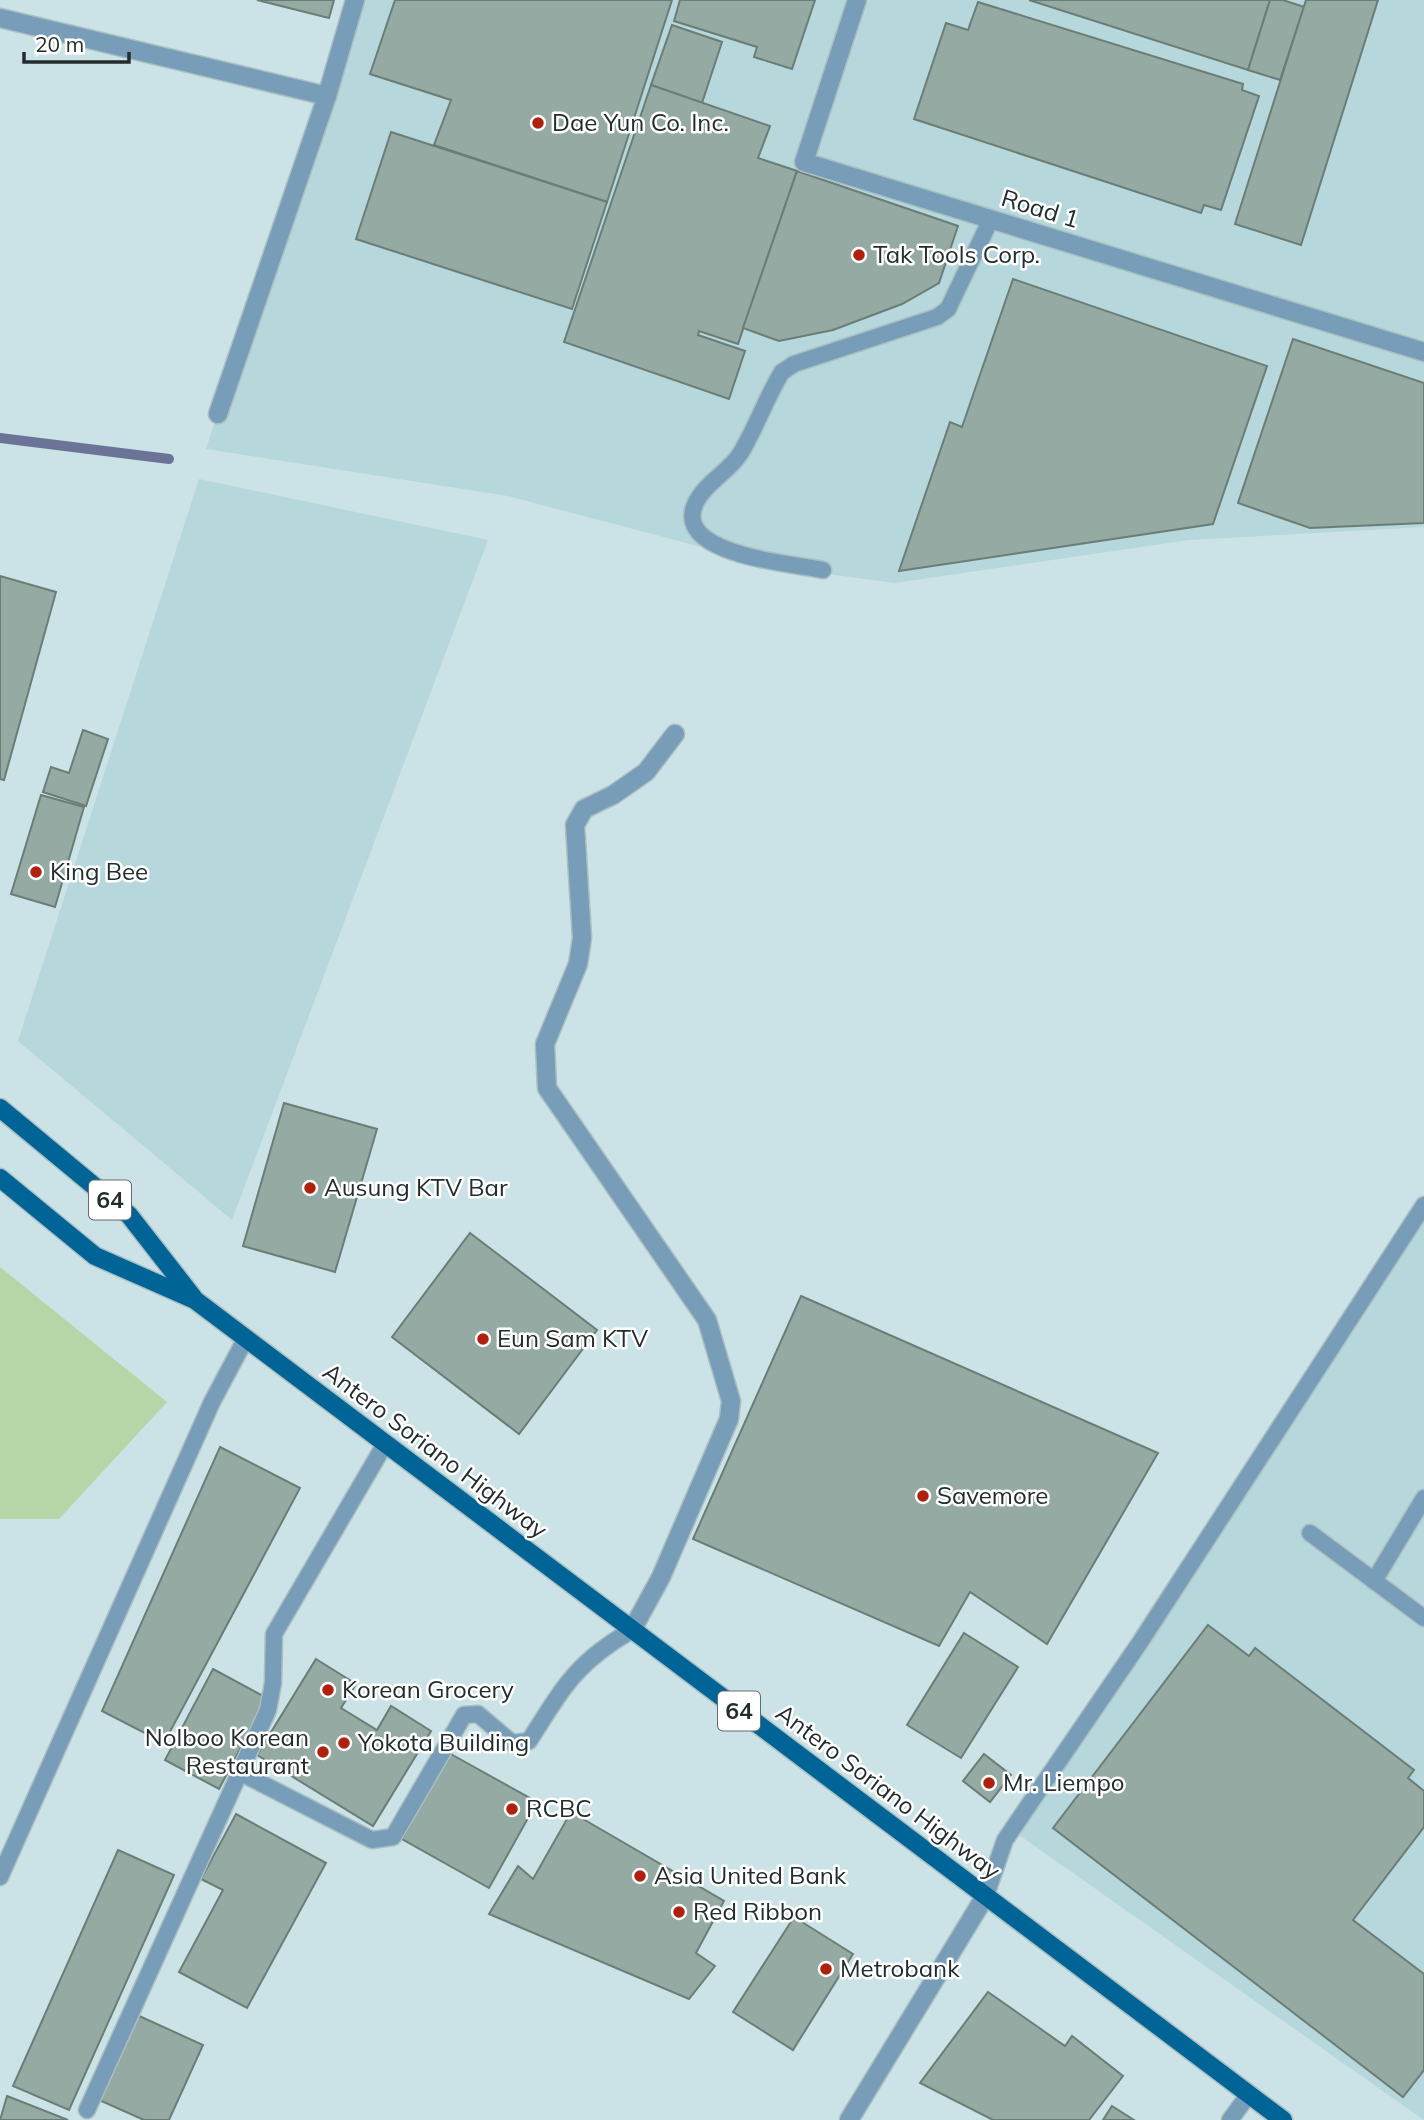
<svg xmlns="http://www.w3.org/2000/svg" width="1424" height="2120" font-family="Mulish,sans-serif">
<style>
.built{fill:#b6d7db}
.green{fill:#b7d6a8}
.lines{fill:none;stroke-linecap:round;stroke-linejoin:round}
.stream{stroke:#6b7496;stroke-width:10}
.building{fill:#95aaa2;stroke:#6a7e77;stroke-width:2}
.service-casing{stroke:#aabfc1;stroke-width:19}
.minor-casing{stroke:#aabfc1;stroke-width:21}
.tertiary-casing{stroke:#aabfc1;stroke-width:21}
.primary-casing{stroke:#aabfc1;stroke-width:21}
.service{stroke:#779db9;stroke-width:16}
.minor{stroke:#779db9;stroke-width:18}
.tertiary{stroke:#779db9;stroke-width:18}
.primary{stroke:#006497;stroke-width:18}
.poi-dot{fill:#af210d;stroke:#fff;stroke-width:2.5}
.labels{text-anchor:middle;stroke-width:5;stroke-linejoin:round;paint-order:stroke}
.shield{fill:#fff;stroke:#666c6d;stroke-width:2}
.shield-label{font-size:23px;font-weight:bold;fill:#242d2e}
.poi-label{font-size:24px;fill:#242d2e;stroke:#fff;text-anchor:start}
.street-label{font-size:24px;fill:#242d2e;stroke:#fff}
</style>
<rect width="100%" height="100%" fill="#cbe3e6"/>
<g class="built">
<polygon points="353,0 1424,0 1424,527 1189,540 894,583 777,567 508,496 206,449"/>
<polygon points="199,479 488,540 232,1220 18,1041"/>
<polygon points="1424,1197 1424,2120 1019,1835"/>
</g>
<polygon class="green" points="0,1267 167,1402 59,1519 0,1519"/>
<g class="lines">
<polyline class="stream" points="0,438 169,459"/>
</g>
<g class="building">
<polygon points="257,0 334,0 329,18"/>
<polygon points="395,0 672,0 607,202 434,145 451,100 370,74"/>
<polygon points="680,0 815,0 792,69 754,57 757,47 674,21"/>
<polygon points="1029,0 1270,0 1248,70"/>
<polygon points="1270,0 1283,0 1304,7 1280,80 1248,70"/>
<polygon points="1306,0 1378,0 1301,245 1235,224"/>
<polygon points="978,2 1243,84 1242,90 1259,96 1221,210 1204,205 1201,213 914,119 946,23 968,30"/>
<polygon points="672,25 722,42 702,103 651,85"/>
<polygon points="651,85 770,126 758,158 797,171 738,344 699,331 698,335 745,351 729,399 564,342"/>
<polygon points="391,132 607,202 572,309 356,239"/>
<polygon points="797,171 958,226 939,283 902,304 833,330 779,341 743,328"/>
<polygon points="1013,279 1267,366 1213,524 899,571 950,422 962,427"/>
<polygon points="1293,339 1424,383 1424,523 1310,528 1238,503"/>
<polygon points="0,576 56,592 4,780 0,779"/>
<polygon points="83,730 108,739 86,806 43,792 51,767 69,773"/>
<polygon points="41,795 84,807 55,907 11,894"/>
<polygon points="284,1103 377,1129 335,1272 243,1246"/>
<polygon points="470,1233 597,1330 519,1434 392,1337"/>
<polygon points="801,1296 1158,1453 1047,1644 970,1592 939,1646 693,1539"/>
<polygon points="220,1447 300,1488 164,1743 102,1711"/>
<polygon points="1208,1625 1249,1656 1255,1648 1414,1770 1408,1778 1424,1791 1424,1827 1353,1920 1424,1974 1424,2070 1403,2097 1053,1828"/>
<polygon points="964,1633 1018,1667 961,1758 907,1725"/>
<polygon points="316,1659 356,1684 341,1708 377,1730 391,1706 431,1731 373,1826 257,1755"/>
<polygon points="213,1669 267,1698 219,1789 165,1760"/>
<polygon points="449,1753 537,1802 489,1888 402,1839"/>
<polygon points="984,1754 1011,1775 990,1802 963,1781"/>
<polygon points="571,1812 724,1901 696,1953 715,1966 689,1999 489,1914 518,1866 533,1879"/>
<polygon points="236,1814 326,1863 247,2008 179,1972 223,1890 201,1879"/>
<polygon points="118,1850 174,1875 69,2110 13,2086"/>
<polygon points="794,1917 853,1954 793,2050 733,2012"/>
<polygon points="988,1992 1065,2046 1072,2036 1123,2076 1089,2120 993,2120 920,2083"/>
<polygon points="137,2015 203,2045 169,2120 144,2120 99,2100"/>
<polygon points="7,2096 68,2120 0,2120"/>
<polygon points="1112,2106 1134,2120 1103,2120"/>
</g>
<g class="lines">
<defs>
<g id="service">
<path d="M823,570C790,563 662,554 699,497C710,480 729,471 740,454C756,428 766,398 782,372L794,364L937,317L948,309L991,219"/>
<polyline points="1310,1533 1424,1618"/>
<polyline points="1374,1581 1424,1498"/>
<path d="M241,1773L372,1840L393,1837L464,1715L478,1714L512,1743L529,1741C563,1688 575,1663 632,1630"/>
<polyline points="0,1877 212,1402 246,1338"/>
<polyline points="986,1895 1005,1840 1141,1641 1424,1205"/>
<polyline points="87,2110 268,1710 273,1683 274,1634 385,1444"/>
<polyline points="1230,2120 1249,2094"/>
</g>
<g id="minor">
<polyline points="857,0 804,162 1424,352"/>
<polyline points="0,18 327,96"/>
<polyline points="218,414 327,96 355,0"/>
<polyline points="632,1630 661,1577 729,1419 731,1401 707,1320 547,1088 545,1044 578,964 582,938 575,825 584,809 613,795 646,772 675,734"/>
</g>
<polyline id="tertiary" points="849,2120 986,1895"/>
<g id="primary">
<polyline points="0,1108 129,1215 193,1297"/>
<polyline points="0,1178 95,1256 195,1300 1283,2120"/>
</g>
</defs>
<use href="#service" class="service-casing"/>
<use href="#minor" class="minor-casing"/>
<use href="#tertiary" class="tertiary-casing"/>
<use href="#primary" class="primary-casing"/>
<use href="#service" class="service"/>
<use href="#minor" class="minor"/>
<use href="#tertiary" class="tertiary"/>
<use href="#primary" class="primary"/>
</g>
<g class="poi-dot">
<circle cx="538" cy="123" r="7"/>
<circle cx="859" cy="255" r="7"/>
<circle cx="36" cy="872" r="7"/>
<circle cx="310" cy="1188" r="7"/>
<circle cx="483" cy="1339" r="7"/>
<circle cx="923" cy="1496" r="7"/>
<circle cx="328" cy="1690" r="7"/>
<circle cx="344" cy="1743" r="7"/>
<circle cx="323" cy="1752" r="7"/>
<circle cx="989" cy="1783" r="7"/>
<circle cx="512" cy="1809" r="7"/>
<circle cx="640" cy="1876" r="7"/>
<circle cx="679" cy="1912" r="7"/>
<circle cx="826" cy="1969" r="7"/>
</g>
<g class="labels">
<g class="shield">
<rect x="89" y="1180.5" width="42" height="39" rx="5"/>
<rect x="718" y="1691.5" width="42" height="39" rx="5"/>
</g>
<g class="shield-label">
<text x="110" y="1208">64</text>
<text x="739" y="1719">64</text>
</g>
<g class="poi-label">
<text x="552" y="131">Dae Yun Co. Inc.</text>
<text x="873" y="263">Tak Tools Corp.</text>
<text x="50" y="880">King Bee</text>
<text x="324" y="1196">Ausung KTV Bar</text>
<text x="497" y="1347">Eun Sam KTV</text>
<text x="937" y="1504">Savemore</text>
<text x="342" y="1698">Korean Grocery</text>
<text x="309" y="1746" text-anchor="end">Nolboo Korean<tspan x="309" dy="28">Restaurant</tspan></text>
<text x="358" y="1751">Yokota Building</text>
<text x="1003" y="1791">Mr. Liempo</text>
<text x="526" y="1817">RCBC</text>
<text x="654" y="1884">Asia United Bank</text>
<text x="693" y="1920">Red Ribbon</text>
<text x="840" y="1977">Metrobank</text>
</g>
<g class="street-label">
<text transform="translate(1040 209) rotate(17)" y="8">Road 1</text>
<text transform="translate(435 1451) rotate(37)" y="8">Antero Soriano Highway</text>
<text transform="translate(888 1792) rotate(37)" y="8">Antero Soriano Highway</text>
</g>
</g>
<path d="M24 52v10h105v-10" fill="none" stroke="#242d2e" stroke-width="3.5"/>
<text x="35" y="52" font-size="21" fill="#242d2e" stroke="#ffffff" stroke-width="5" paint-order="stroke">20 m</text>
</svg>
